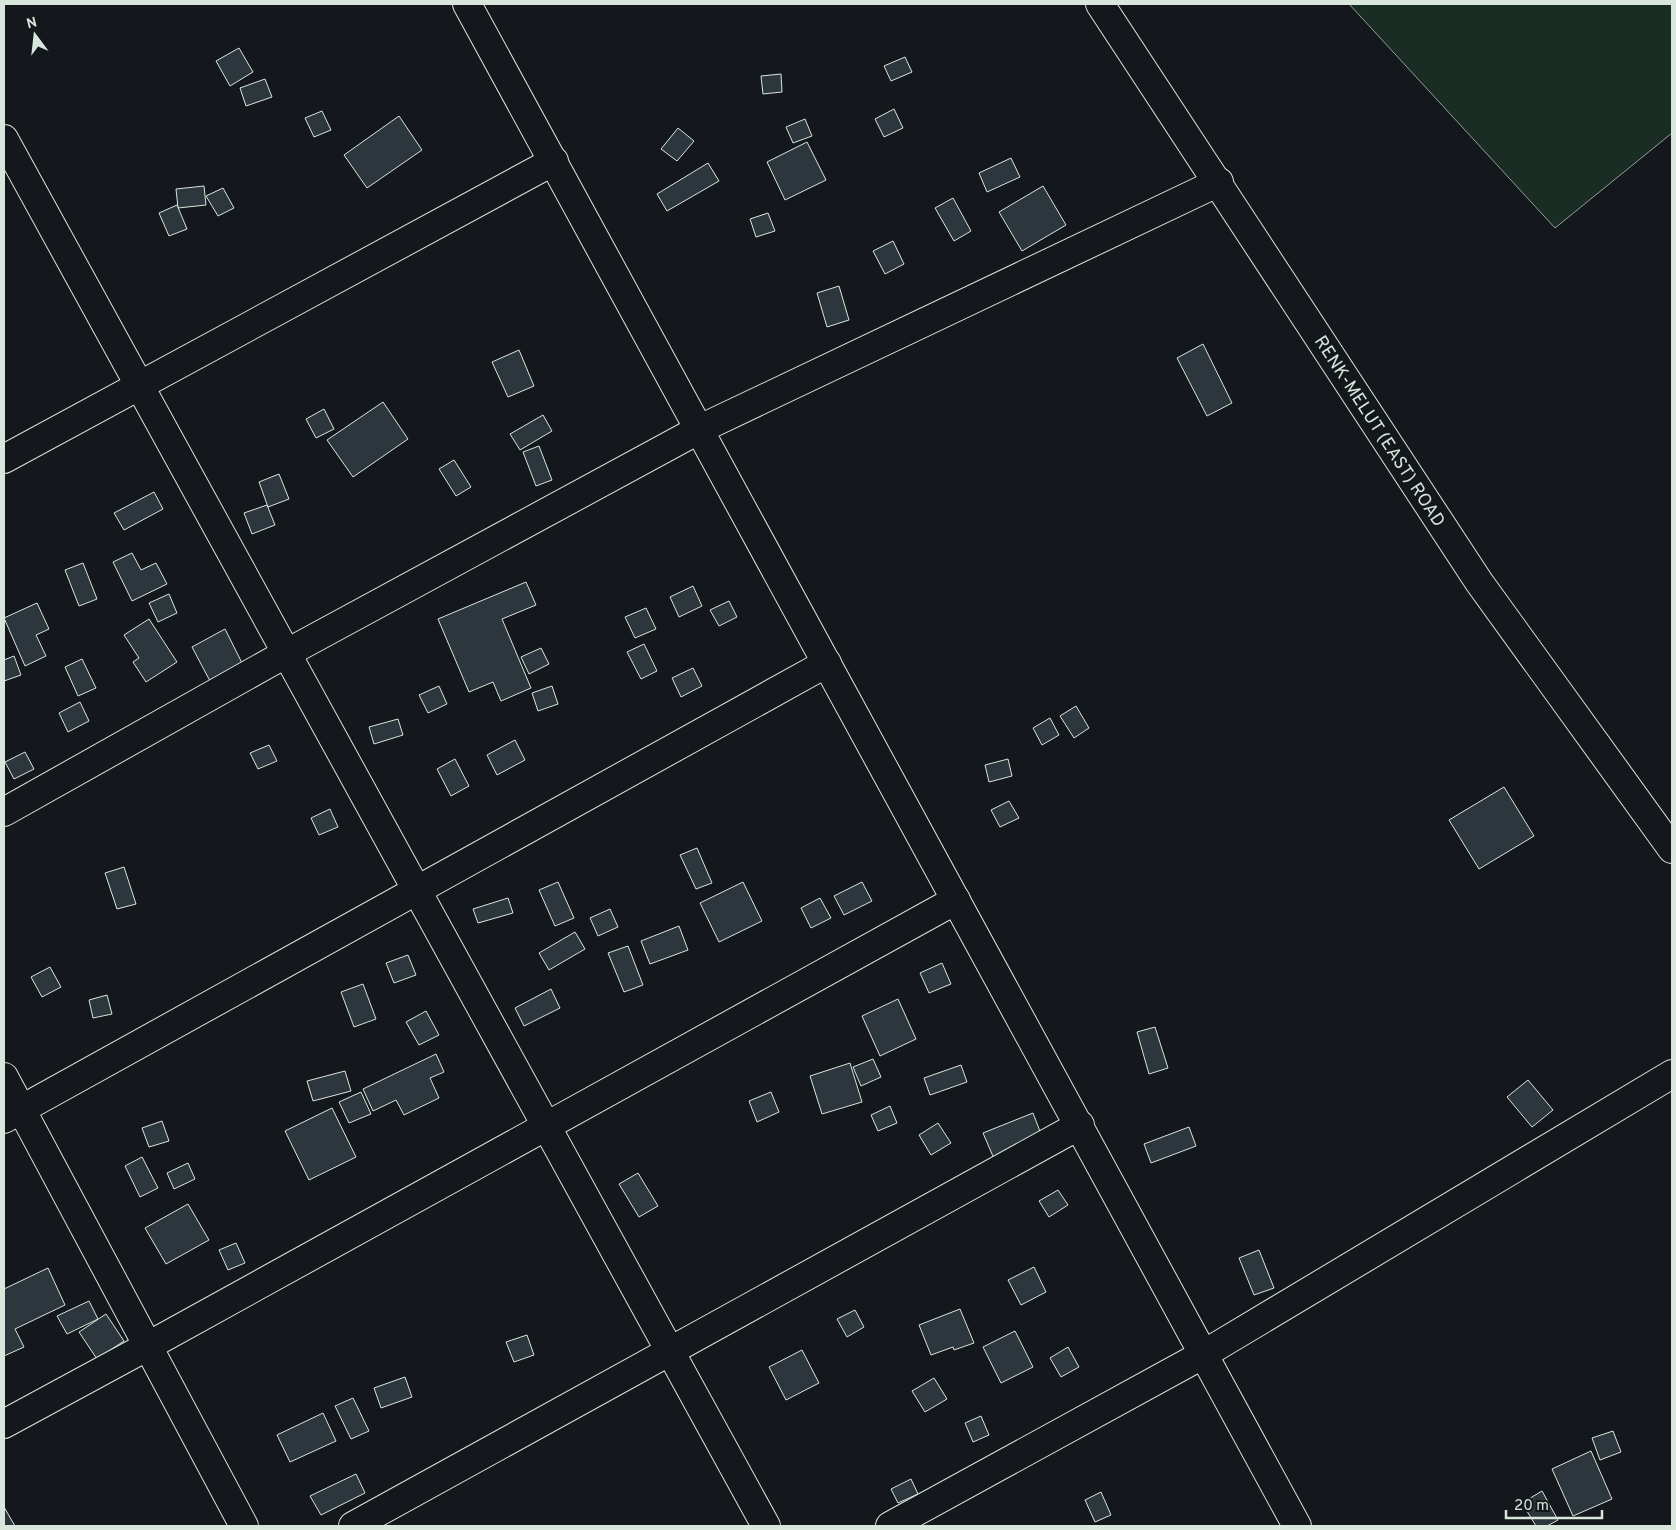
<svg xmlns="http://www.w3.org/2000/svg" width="1676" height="1530" font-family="Overpass,sans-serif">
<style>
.green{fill:#1a2d24;stroke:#939e99}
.building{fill:#2c363c;stroke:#d8e6dc}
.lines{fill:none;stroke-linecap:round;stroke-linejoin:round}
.minor-casing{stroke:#d8e6dc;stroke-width:30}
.primary-casing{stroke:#d8e6dc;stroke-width:30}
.minor{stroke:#14181c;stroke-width:28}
.primary{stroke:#14181c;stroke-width:28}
.labels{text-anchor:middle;stroke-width:4;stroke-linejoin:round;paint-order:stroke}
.street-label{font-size:18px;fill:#d8e6dc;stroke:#14181c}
</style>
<rect width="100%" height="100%" fill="#14181c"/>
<polygon class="green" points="1349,4 1672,4 1672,133 1555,228"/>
<g class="building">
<polygon points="239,48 253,72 230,86 216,61"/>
<polygon points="905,57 912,72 891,81 884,66"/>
<polygon points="781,74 782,92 763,94 761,76"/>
<polygon points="265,79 272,97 246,106 240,88"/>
<polygon points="894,109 903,128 884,137 875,119"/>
<polygon points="322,111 331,130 314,137 305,118"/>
<polygon points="399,116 422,150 367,188 344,155"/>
<polygon points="805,119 812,136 793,143 786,127"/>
<polygon points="678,128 694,141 677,161 661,149"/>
<polygon points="807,142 826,180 785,200 767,162"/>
<polygon points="1011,158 1020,177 987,192 979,173"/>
<polygon points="708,163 719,181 667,211 657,194"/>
<polygon points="204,186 206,205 178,208 176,189"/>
<polygon points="1043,186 1066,225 1022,251 999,212"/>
<polygon points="223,188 234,208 218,216 206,196"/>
<polygon points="953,198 971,231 954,241 935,208"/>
<polygon points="177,205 187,229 169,236 159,213"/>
<polygon points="768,213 775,231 756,237 750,219"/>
<polygon points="893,241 904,264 885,274 873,251"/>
<polygon points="839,286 849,320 827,327 817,293"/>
<polygon points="1203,344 1232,403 1207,416 1177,358"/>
<polygon points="519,350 534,386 508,397 492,362"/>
<polygon points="383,402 408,439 353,477 327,440"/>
<polygon points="324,409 334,429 316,438 306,419"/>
<polygon points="543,415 552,431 520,450 510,434"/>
<polygon points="539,446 552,480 536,486 523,452"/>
<polygon points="454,460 471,487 456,496 439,469"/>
<polygon points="279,474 289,499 268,507 259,482"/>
<polygon points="154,492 163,509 124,530 114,513"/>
<polygon points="267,505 275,525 252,534 244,513"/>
<polygon points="132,553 141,570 156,563 167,584 132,601 113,562"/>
<polygon points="83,563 97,599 79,606 65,570"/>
<polygon points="526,582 536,605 502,619 531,688 501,701 493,682 469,692 438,619"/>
<polygon points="693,586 702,606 679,617 670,597"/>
<polygon points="169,594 177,613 158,622 149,603"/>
<polygon points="729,601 737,617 719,626 710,610"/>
<polygon points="37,603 49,629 36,635 46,656 25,666 4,618"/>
<polygon points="646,608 656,629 635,638 625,617"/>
<polygon points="149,619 177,662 146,682 133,662 139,658 124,635"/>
<polygon points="225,629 242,663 210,681 192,647"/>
<polygon points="644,644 657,671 641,679 627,652"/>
<polygon points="541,648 549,664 529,674 521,657"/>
<polygon points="14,656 21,675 4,681 4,660"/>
<polygon points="82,659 96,688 78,696 65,667"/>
<polygon points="693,668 702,686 681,697 672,678"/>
<polygon points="439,686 447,704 428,713 419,695"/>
<polygon points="552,686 558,704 538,711 532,693"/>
<polygon points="80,702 89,721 68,732 59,713"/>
<polygon points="1076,706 1089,728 1074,738 1060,716"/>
<polygon points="1050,718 1059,735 1042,745 1033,728"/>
<polygon points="398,719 403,735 374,744 369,727"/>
<polygon points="515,740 525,760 497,775 487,755"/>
<polygon points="269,745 277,761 258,769 250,753"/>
<polygon points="25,752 34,769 14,779 5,762"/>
<polygon points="455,759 469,786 451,796 437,769"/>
<polygon points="1008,759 1012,776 989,782 985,765"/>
<polygon points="1504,787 1534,836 1479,869 1449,820"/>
<polygon points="1009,801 1019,818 1000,827 991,810"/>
<polygon points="330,809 338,827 319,835 311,818"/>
<polygon points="697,848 712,883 696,889 680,855"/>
<polygon points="124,867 136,904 117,909 105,873"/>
<polygon points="558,882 574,918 555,926 539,890"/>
<polygon points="743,882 762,921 719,942 700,903"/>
<polygon points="862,882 872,901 844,915 834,896"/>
<polygon points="508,898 513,913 478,923 473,909"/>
<polygon points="820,898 831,918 811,928 801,908"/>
<polygon points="610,909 618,927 598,936 590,918"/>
<polygon points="679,926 688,950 650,964 641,941"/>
<polygon points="575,932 585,949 549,970 539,953"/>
<polygon points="628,946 643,985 624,992 608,953"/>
<polygon points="408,955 416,975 394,983 386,963"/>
<polygon points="942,963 951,984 929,993 920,973"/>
<polygon points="50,967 61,987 42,997 31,977"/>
<polygon points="363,984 376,1019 354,1027 341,992"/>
<polygon points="551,989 560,1008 524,1026 515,1008"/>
<polygon points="107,995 112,1014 93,1018 89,1000"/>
<polygon points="898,999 916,1039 880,1056 862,1016"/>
<polygon points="426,1011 439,1035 419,1045 406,1022"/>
<polygon points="1155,1027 1168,1068 1149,1074 1137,1032"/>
<polygon points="436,1054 444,1072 430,1078 439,1098 404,1115 396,1100 373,1111 363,1089"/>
<polygon points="873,1059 881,1077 861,1086 853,1067"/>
<polygon points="850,1063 862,1102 822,1114 810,1076"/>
<polygon points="961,1065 967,1082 930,1095 924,1078"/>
<polygon points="345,1071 351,1091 313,1101 307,1081"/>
<polygon points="1528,1080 1553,1110 1532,1127 1507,1097"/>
<polygon points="361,1092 371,1114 349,1123 339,1102"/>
<polygon points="771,1092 779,1112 757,1122 749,1101"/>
<polygon points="890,1106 897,1123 878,1131 871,1115"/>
<polygon points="332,1108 356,1157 309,1180 285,1131"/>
<polygon points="1033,1113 1044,1142 995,1161 983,1133"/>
<polygon points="162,1121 169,1141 149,1147 142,1128"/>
<polygon points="938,1123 951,1143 931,1155 919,1135"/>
<polygon points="1189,1127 1196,1146 1151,1163 1144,1144"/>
<polygon points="142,1157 158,1188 140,1197 125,1166"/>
<polygon points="188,1163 195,1179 174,1189 167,1173"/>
<polygon points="638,1173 658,1206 639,1217 619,1184"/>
<polygon points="1058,1190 1068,1205 1049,1217 1039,1201"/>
<polygon points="188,1204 209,1240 166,1264 145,1228"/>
<polygon points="236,1243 245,1263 228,1270 219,1250"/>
<polygon points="1259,1250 1274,1288 1254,1295 1239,1258"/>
<polygon points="1034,1267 1046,1292 1021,1305 1008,1280"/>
<polygon points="48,1268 65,1305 15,1329 24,1347 4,1356 4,1289"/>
<polygon points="89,1301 98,1319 67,1334 57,1316"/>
<polygon points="960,1309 974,1343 954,1350 953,1347 931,1355 919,1325"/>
<polygon points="855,1310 864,1327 847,1337 837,1319"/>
<polygon points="106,1314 124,1341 97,1359 79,1332"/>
<polygon points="1015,1331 1033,1367 1001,1383 983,1347"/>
<polygon points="527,1335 534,1355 514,1362 506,1342"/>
<polygon points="1068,1347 1079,1367 1061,1377 1050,1358"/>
<polygon points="802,1350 819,1383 786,1400 769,1367"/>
<polygon points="405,1377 412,1397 381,1408 374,1388"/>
<polygon points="934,1378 947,1399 925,1412 912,1391"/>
<polygon points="353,1398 369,1431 351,1439 335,1406"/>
<polygon points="323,1413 336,1441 290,1462 277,1435"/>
<polygon points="981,1416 989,1435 973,1442 965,1423"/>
<polygon points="1613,1431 1621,1452 1600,1460 1592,1438"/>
<polygon points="1591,1451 1612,1499 1573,1516 1552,1469"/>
<polygon points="356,1474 365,1493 321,1515 310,1496"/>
<polygon points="911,1479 918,1494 898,1503 891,1489"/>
<polygon points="1542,1491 1558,1520 1547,1526 1536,1526 1522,1503"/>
<polygon points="1101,1492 1111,1515 1095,1522 1085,1500"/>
<polygon points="4,1507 15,1526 4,1526"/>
</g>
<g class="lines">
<defs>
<g id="minor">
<polyline points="467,4 1297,1526"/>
<polyline points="4,139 766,1526"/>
<polyline points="4,459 554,161"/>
<polyline points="4,812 287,653 700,429 1219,182"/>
<polyline points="4,1077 244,1526"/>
<polyline points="4,1119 827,663"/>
<polyline points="4,1424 148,1346 956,900"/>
<polyline points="353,1526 1080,1125"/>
<polyline points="890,1526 1204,1354 1672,1074"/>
</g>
<polyline id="primary" points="1100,4 1479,582 1672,849"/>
</defs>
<use href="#minor" class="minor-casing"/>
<use href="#primary" class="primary-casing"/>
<use href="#minor" class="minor"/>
<use href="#primary" class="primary"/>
</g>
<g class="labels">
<g class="street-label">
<text transform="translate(1380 431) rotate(57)" y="6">RENK-MELUT (EAST) ROAD</text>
</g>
</g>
<rect width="1676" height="1530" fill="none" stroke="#d8e6dc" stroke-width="10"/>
<g transform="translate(35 35) rotate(345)" stroke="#14181c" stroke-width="4" paint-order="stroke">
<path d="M0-4L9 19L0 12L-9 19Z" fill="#d8e6dc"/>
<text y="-8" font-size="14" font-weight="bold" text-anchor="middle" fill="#d8e6dc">N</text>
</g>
<path d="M1506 1510v8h96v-8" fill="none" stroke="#d8e6dc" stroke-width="2.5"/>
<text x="1514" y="1510" font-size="15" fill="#d8e6dc" stroke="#14181c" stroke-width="4" paint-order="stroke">20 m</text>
</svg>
